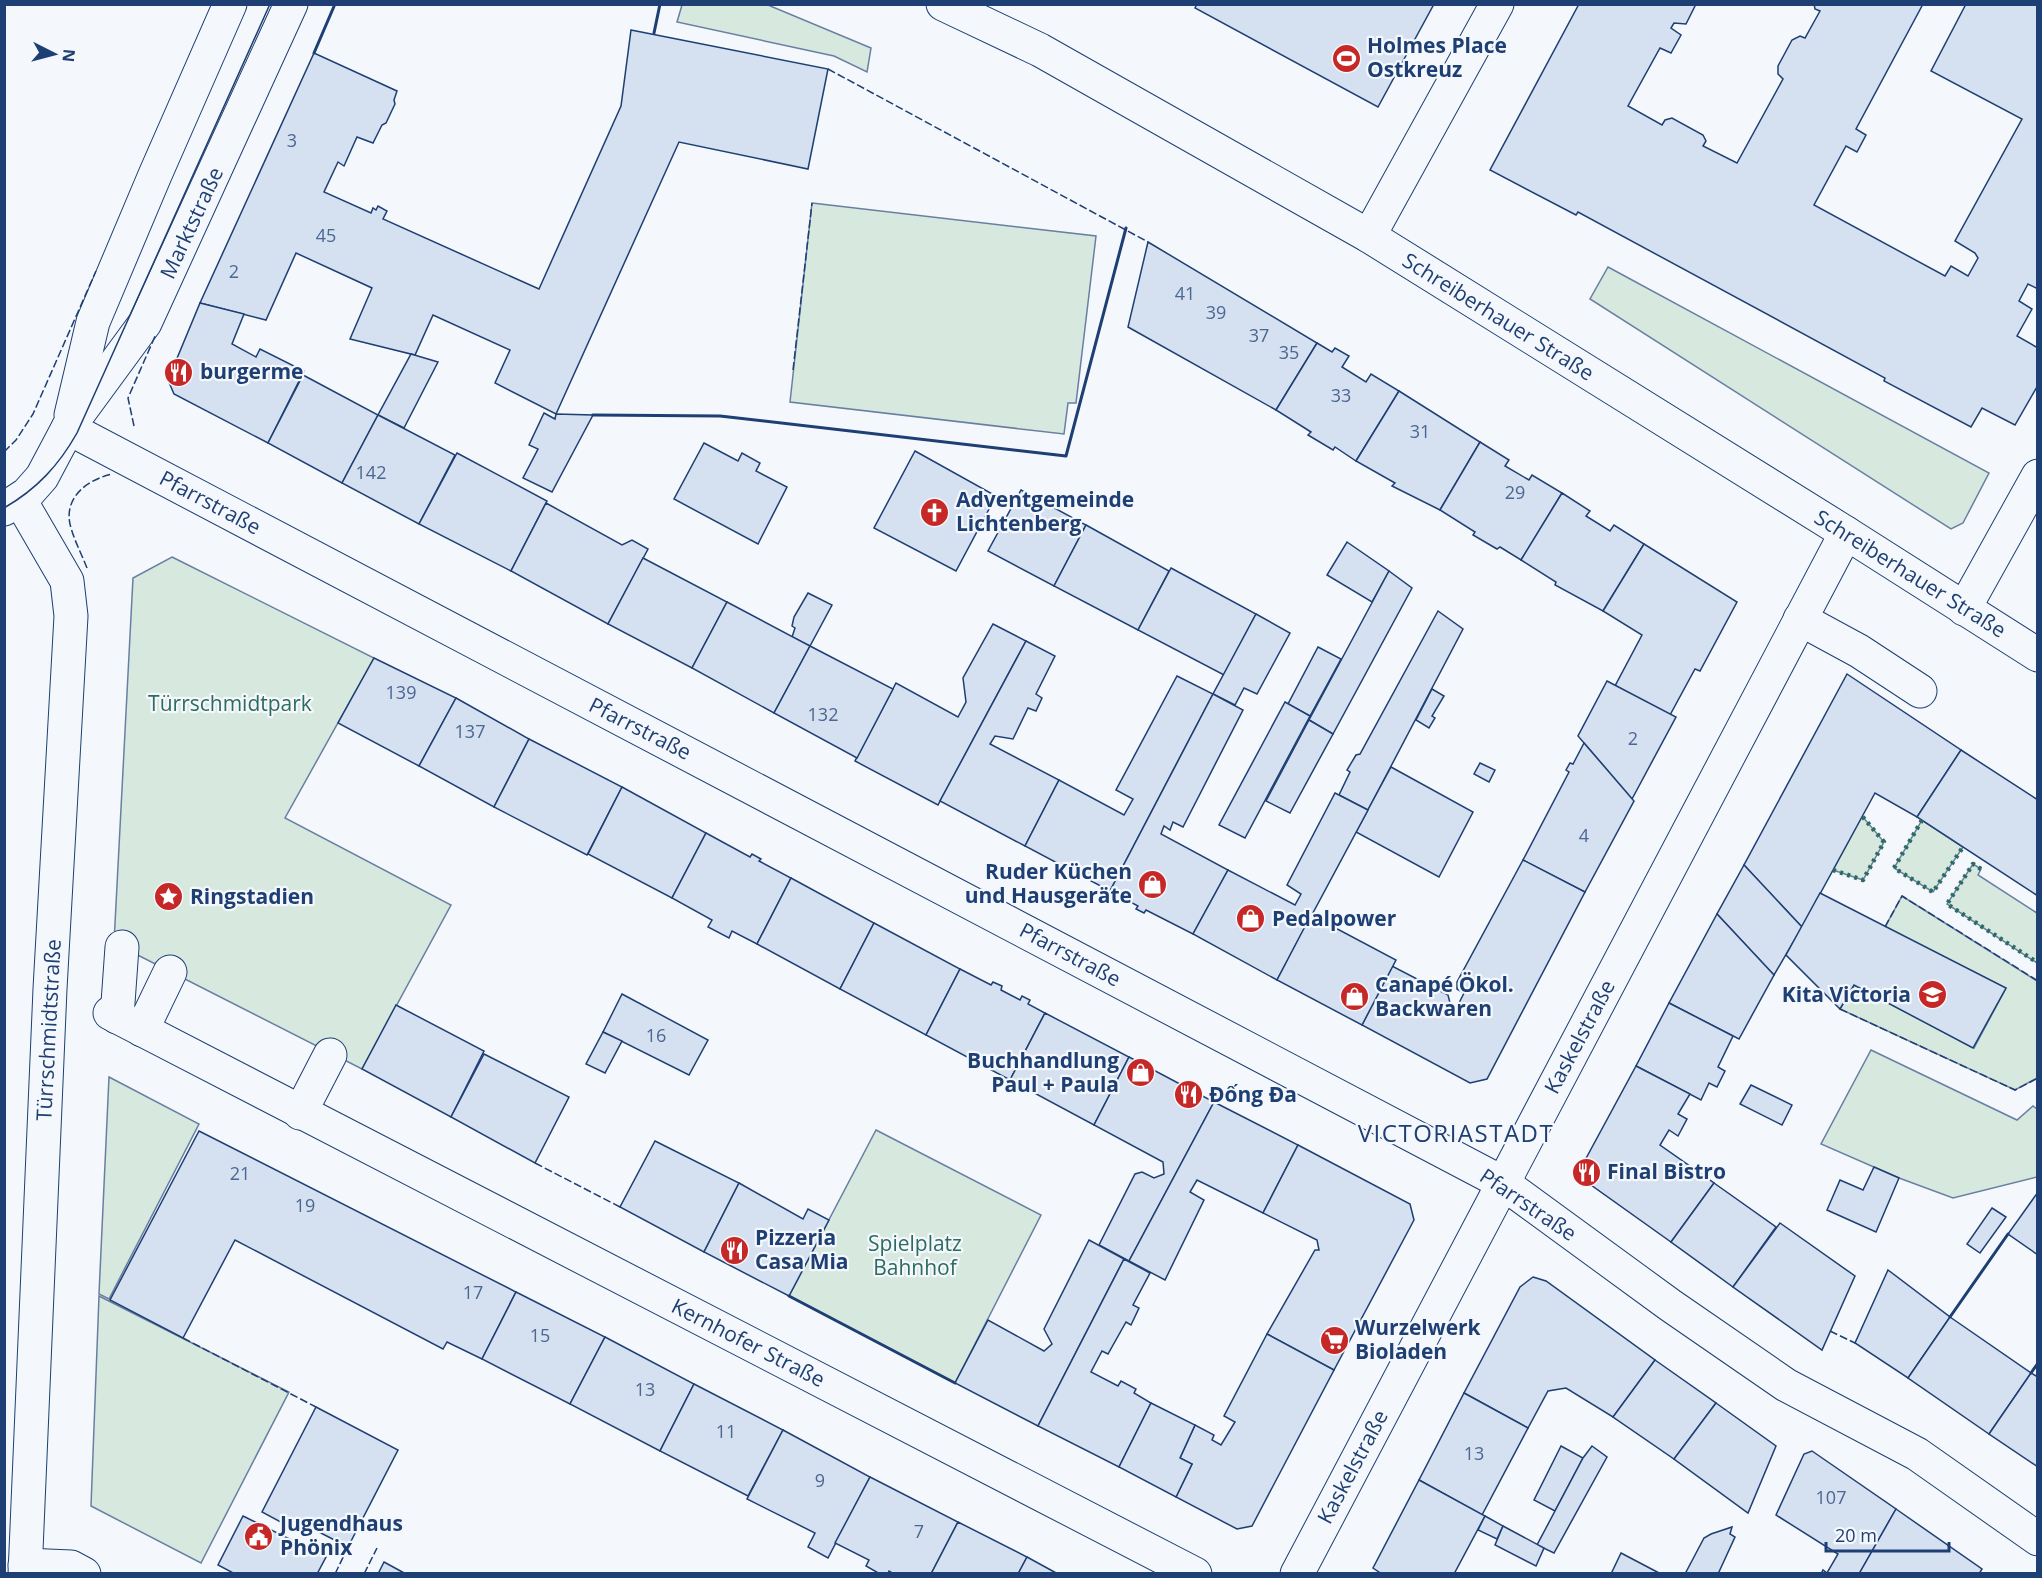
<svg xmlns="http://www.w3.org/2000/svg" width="2042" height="1578" font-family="'Open Sans',sans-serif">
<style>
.green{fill:#d7e8df;stroke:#687fa3;stroke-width:1.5}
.building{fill:#d5e0f0;stroke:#1d3f73;stroke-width:1.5}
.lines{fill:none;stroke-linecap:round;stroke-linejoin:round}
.minor-casing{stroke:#1d3f73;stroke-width:35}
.major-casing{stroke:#1d3f73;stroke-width:35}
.minor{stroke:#f4f7fb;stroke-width:33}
.major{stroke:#f4f7fb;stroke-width:33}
.tram{stroke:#1d3f73;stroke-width:1.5}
.hedge{stroke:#2c6c60;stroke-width:4.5;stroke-dasharray:3 4.5;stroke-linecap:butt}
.fence{stroke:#1d3f73;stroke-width:1.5;stroke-dasharray:8 3;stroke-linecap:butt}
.wall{stroke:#1d3f73;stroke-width:3}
.labels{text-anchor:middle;stroke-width:4.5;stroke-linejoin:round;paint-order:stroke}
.number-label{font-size:18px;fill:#4b6792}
.poi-label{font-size:21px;font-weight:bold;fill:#1d3f73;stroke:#f4f7fb;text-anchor:start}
.street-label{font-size:21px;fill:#1d3f73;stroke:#f4f7fb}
.park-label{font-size:21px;fill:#2c6c60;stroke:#f4f7fb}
.quarter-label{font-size:24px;letter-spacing:1.5px;fill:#1d3f73;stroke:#f4f7fb}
</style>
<rect width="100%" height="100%" fill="#f4f7fb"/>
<g class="green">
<polygon points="682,5 768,5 871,48 867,72 834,56 677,22"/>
<polygon points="812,203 1096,236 1076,403 1068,403 1064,434 790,402"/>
<polygon points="1608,267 1989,473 1963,523 1951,529 1590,299"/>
<polygon points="172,557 374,658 285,818 451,905 362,1069 114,943 133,578"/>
<polygon points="1862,816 1884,842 1863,880 1833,870"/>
<polygon points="1922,820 1963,847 1933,892 1894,868"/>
<polygon points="1973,864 1981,869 1978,875 2037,913 2037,963 1947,904"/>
<polygon points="1902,896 2037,981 2037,1078 2015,1090 1840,1009 1854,985 1974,1048 2006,988 1885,927"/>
<polygon points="1871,1050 2017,1120 2033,1106 2037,1109 2037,1177 1953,1198 1899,1178 1821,1144"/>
<polygon points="109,1077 199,1124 109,1299 99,1294"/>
<polygon points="876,1130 1041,1215 955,1383 789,1296"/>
<polygon points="99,1296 289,1392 201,1563 91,1506"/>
</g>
<g class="building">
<polygon points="1197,4 1434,4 1378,107 1195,8"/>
<polygon points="1579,4 1696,4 1686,24 1674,23 1671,28 1681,35 1671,53 1660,48 1628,106 1662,125 1665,120 1672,118 1703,135 1706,141 1703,146 1737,163 1783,79 1778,74 1778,66 1792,40 1800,36 1805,38 1820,11 1815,9 1814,4 1923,4 1856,129 1866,135 1857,152 1846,146 1814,205 1945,276 1951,266 1968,276 1978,258 1975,253 1955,241 2022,119 1931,71 1966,4 2038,4 2038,289 2028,284 2019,301 2032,309 2017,336 2038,348 2038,385 2015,425 1982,408 1971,427 1884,381 1885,378 1578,212 1576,215 1490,170"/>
<polygon points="631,30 828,69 808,169 679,142 556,414 495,383 510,350 433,315 415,355 350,339 372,288 296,253 266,320 200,303 314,53 397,91 394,100 395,104 386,123 382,125 373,143 357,137 344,166 338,162 324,192 371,213 373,208 376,210 378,206 387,211 383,219 539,289 621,106"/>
<polygon points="1148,242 1317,343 1276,410 1128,327"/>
<polygon points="200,303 244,314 232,344 256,357 260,349 304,371 268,443 174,394 168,380"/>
<polygon points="1317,343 1332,352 1335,348 1349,356 1342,367 1366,382 1371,374 1399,391 1356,461 1335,447 1333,450 1308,435 1311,432 1276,410"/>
<polygon points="411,354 438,362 404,428 378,415"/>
<polygon points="303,375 378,415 342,483 268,443"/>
<polygon points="1399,391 1480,442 1440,510 1392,486 1395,483 1356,461"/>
<polygon points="544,413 555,419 556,414 593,415 552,492 523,478 538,449 529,445"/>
<polygon points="378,415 455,455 419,524 342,483"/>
<polygon points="1480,442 1509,460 1505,466 1529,480 1532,475 1562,493 1521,560 1500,547 1497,549 1473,535 1475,532 1440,510"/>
<polygon points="704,443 738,461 742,453 760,463 756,471 787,487 758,544 674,499"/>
<polygon points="915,451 996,496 956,571 874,528"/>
<polygon points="457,453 547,501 511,571 419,524"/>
<polygon points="1021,490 1086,525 1054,586 988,551"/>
<polygon points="1562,493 1590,511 1586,516 1610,531 1614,525 1644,544 1603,611 1555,585 1556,582 1521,560"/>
<polygon points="546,503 622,545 632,540 648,549 608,624 511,571"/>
<polygon points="1086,525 1169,571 1138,630 1054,586"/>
<polygon points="1347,542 1389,571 1372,602 1327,575"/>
<polygon points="1644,544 1737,602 1700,671 1695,669 1670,715 1615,686 1642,635 1603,611"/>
<polygon points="643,558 727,602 692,668 608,624"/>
<polygon points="1171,568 1256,614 1224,675 1138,630"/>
<polygon points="1389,571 1412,588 1333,734 1309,720"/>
<polygon points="808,593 832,605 810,646 792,637 795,628 792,626 794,617"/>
<polygon points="727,602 810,646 774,713 692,668"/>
<polygon points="1438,611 1463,629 1368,810 1339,795 1350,772 1347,770 1356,755 1360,754"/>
<polygon points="1256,614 1290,633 1257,694 1244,688 1235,705 1213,694"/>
<polygon points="993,624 1026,641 938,805 855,761 896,683 958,717 966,702 963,678"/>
<polygon points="1026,641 1055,656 1036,694 1042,698 1036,711 1028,708 1013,739 995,736 990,744 1059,780 1025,846 940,801"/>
<polygon points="810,646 893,689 857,758 774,713"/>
<polygon points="1318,647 1341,659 1310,716 1288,704"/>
<polygon points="374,658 456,698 419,766 338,723"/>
<polygon points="1847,674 1961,750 1917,817 1875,793 1802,927 1744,865"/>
<polygon points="1177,676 1213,694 1110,891 1025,846 1059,780 1124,815 1133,799 1116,790"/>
<polygon points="1607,681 1676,717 1632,799 1578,736"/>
<polygon points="1432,689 1444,696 1432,716 1435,718 1429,728 1416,720"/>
<polygon points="1213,694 1243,710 1183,827 1173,822 1170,830 1164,826 1161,834 1228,870 1193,934 1146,910 1144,913 1136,909 1138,906 1110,891"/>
<polygon points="456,698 529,739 494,807 419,766"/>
<polygon points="1285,702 1310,716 1245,838 1219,825"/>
<polygon points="1309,720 1333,734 1290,813 1266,801"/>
<polygon points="529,739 622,787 587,855 494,807"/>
<polygon points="1584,743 1634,801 1585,892 1523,860 1569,772 1566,770 1570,763 1573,764"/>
<polygon points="1961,750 2038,800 2038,896 1917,817"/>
<polygon points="1480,763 1495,770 1489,782 1474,774"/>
<polygon points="1391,767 1473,812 1439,877 1356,832"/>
<polygon points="622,787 706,833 672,898 588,854"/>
<polygon points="1335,793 1368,810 1277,980 1193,934 1228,870 1295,905 1301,894 1287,885"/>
<polygon points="706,833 750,857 752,854 761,859 759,861 791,878 757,944 732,931 729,938 708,927 712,920 672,898"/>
<polygon points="1523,860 1585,892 1487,1079 1470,1083 1362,1025 1392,966 1448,995 1450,1003 1457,1007 1464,993 1457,989 1457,982"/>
<polygon points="1744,865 1802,927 1774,975 1717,914"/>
<polygon points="791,878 874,923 840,989 757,944"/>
<polygon points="1820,893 2006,988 1973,1048 1854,985 1840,1009 1786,955"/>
<polygon points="1717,914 1774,975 1739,1039 1669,1003"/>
<polygon points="1311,915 1396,960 1362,1025 1277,980"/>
<polygon points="874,923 960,969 926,1035 840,989"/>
<polygon points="960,969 991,985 993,982 1002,986 1001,990 1020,1000 1022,996 1030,1000 1028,1004 1045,1013 1010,1080 926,1035"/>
<polygon points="622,994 708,1040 689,1075 603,1032"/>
<polygon points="1669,1003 1733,1036 1718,1067 1725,1071 1717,1087 1709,1083 1701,1100 1636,1066"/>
<polygon points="396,1005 484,1051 451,1117 362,1069"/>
<polygon points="1045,1013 1129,1057 1094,1125 1010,1080"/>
<polygon points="603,1032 622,1041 605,1073 586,1064"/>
<polygon points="484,1054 569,1097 535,1163 451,1117"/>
<polygon points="1129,1057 1214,1102 1129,1261 1099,1245 1135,1174 1142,1172 1154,1178 1164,1174 1163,1162 1094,1125"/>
<polygon points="1636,1066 1690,1094 1678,1114 1687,1119 1678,1136 1669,1130 1660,1145 1714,1183 1671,1242 1577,1175"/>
<polygon points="1751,1085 1792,1105 1782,1125 1740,1104"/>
<polygon points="1214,1102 1298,1145 1263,1213 1197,1180 1190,1192 1204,1200 1165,1280 1129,1261"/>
<polygon points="199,1131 516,1292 482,1359 447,1342 443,1349 235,1240 183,1338 110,1300"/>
<polygon points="655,1141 739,1183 704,1252 620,1207"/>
<polygon points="1298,1145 1410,1204 1414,1220 1334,1370 1267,1334 1315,1250 1319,1250 1317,1240 1263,1213"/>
<polygon points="1874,1167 1899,1178 1876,1232 1827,1210 1840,1180 1863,1190"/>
<polygon points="739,1183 803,1219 808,1209 829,1220 789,1296 704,1252"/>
<polygon points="1714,1183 1776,1227 1733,1287 1671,1242"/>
<polygon points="2038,1192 2038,1255 2008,1234"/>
<polygon points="1992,1208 2006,1217 1980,1253 1967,1244"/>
<polygon points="1780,1223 1855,1276 1822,1350 1733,1287"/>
<polygon points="1089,1240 1124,1259 1038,1426 955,1383 988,1320 1044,1351 1052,1344 1044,1329"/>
<polygon points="1124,1259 1150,1273 1133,1305 1139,1308 1131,1325 1126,1322 1108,1354 1102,1351 1091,1372 1118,1386 1121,1381 1136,1389 1134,1393 1151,1403 1119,1467 1038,1426"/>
<polygon points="1888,1270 1950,1317 1908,1378 1855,1343"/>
<polygon points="1533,1277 1546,1281 1655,1360 1613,1417 1566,1388 1548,1391 1528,1428 1464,1393 1520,1287"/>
<polygon points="516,1292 605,1337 570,1404 482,1359"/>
<polygon points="1950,1317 2031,1373 1989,1434 1908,1378"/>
<polygon points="1267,1334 1334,1370 1252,1526 1237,1529 1176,1497 1192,1464 1180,1458 1195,1425 1214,1435 1212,1440 1221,1445 1235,1422 1224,1416"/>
<polygon points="605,1337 694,1384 660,1451 570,1404"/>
<polygon points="1655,1360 1716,1403 1674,1459 1613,1417"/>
<polygon points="2031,1373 2038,1377 2038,1467 1989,1434"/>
<polygon points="694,1384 783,1430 748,1496 660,1451"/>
<polygon points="1464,1393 1528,1428 1482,1515 1419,1480"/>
<polygon points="1151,1403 1195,1425 1180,1458 1192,1464 1176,1497 1119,1467"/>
<polygon points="1716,1403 1776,1446 1748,1513 1674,1459"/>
<polygon points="316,1407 398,1450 348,1547 315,1530 312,1533 293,1523 290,1527 262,1512"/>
<polygon points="783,1430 870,1477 828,1558 808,1547 815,1533 747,1499"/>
<polygon points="1561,1446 1583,1458 1555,1511 1534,1500"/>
<polygon points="1592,1446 1607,1457 1554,1553 1537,1545 1583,1458"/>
<polygon points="1812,1451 1896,1509 1859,1574 1821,1574 1823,1570 1827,1573 1838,1554 1776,1515 1804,1454"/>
<polygon points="870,1477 958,1522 931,1574 894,1574 889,1571 888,1574 880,1574 866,1566 869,1560 835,1543"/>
<polygon points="1419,1480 1485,1516 1454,1574 1382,1574 1373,1568"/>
<polygon points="1896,1509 1982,1569 1979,1574 1859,1574"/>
<polygon points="243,1516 326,1557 317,1574 235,1574 218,1565"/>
<polygon points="1485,1516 1503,1526 1497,1539 1478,1530"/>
<polygon points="958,1522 1027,1557 1018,1574 931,1574"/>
<polygon points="1503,1526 1544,1548 1536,1566 1495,1545"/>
<polygon points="1732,1527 1730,1534 1735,1537 1718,1574 1685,1574 1704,1538 1711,1534"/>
<polygon points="1621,1553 1661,1574 1611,1574"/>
<polygon points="1027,1557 1058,1574 1018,1574"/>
<polygon points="384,1562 406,1574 378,1574"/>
</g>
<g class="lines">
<defs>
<g id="minor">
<polyline points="943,4 1040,50 1369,236 1846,533 2038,655"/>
<polyline points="1369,236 1497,4"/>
<polyline points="68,428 1503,1183 1670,1305 1786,1385 1917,1454 2038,1539"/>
<polyline points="20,500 67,581 71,616 50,989 25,1574"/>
<polyline points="1964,609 2038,476"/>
<polyline points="1800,619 1859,651 1920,691"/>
<polyline points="110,1013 1195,1574"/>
<polyline points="117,1017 122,947"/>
<polyline points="142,1030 170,972"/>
<polyline points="300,1113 330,1055"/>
<polyline points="25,1565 71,1567 84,1574"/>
<polyline points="1297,1574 1846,533"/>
</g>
<g id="major">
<polyline points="71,415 93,322 155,175 230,4"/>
<polyline points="4,509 27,494 42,477 68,428 145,323 291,4"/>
</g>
</defs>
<use href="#minor" class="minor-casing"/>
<use href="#major" class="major-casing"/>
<use href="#minor" class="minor"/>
<use href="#major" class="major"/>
<path class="tram" d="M4,508C37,489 59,465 77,433L270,4"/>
<g class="hedge">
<polyline points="1922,820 1894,868 1933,892 1963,847"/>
<polyline points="1981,869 1973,864 1947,904 2038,963"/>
<polyline points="1833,870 1863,880 1884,842 1862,816"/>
</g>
<g class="fence">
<polyline points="828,69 1148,242"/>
<polyline points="793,370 812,203"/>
<polyline points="134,426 128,398 156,334"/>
<polyline points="4,452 16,440 33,414 96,271"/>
<path d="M87,568C82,555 75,542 71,528C62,499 86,480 112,474"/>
<polyline points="1885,927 1902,896 2038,981"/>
<polyline points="1840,1009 2015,1090 2038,1078"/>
<polyline points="535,1163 620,1207"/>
<polyline points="1830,1331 1855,1343"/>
<polyline points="183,1338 316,1407"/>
<polyline points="335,1574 348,1547"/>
<polyline points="364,1574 377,1548"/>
</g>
<g class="wall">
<polyline points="654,33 660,4"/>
<polyline points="314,53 335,4"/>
<polyline points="593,415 720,416 1066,456 1126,228"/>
<polyline points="789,1296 955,1383"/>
<polyline points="1950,1317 2008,1234"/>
<polyline points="2031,1373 2038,1363"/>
</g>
</g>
<defs>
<symbol id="stadium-disc" viewBox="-11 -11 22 22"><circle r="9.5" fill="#c62828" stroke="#f4f7fb"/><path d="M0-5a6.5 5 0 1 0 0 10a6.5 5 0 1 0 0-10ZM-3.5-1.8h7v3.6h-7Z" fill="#fff"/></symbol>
<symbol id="restaurant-disc" viewBox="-11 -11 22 22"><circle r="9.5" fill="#c62828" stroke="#f4f7fb"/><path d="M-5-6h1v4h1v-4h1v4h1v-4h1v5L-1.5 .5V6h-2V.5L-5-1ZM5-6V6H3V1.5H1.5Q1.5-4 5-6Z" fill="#fff"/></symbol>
<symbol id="church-disc" viewBox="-11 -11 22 22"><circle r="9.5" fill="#c62828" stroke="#f4f7fb"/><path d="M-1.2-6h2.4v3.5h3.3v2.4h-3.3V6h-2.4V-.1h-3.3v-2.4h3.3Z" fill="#fff"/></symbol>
<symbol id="shop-disc" viewBox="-11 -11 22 22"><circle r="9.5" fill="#c62828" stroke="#f4f7fb"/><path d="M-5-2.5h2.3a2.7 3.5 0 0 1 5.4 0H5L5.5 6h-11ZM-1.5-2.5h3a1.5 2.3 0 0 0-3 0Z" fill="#fff"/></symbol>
<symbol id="sight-disc" viewBox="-11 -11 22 22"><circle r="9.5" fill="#c62828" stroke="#f4f7fb"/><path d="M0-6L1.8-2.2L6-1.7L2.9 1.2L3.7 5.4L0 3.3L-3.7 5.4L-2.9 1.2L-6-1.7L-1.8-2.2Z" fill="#fff"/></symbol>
<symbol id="school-disc" viewBox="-11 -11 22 22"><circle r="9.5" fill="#c62828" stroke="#f4f7fb"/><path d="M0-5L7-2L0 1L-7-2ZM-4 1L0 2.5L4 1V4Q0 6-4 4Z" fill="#fff"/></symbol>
<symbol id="supermarket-disc" viewBox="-11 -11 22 22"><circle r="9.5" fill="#c62828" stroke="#f4f7fb"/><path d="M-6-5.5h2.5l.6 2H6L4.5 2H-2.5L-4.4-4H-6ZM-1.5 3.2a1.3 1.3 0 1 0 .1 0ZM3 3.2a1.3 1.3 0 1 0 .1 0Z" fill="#fff"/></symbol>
<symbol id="civic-disc" viewBox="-11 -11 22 22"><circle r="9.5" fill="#c62828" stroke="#f4f7fb"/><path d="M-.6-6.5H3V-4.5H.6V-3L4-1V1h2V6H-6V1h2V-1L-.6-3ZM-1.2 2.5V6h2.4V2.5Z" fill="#fff"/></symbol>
</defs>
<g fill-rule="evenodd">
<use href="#stadium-disc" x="1330" y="42" width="33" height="33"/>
<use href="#restaurant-disc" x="162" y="356" width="33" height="33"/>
<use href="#church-disc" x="918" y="496" width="33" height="33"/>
<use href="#shop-disc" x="1136" y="868" width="33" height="33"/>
<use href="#sight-disc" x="152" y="880" width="33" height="33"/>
<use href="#shop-disc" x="1234" y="902" width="33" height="33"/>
<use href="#school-disc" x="1916" y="978" width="33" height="33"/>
<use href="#shop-disc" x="1338" y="980" width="33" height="33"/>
<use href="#shop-disc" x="1124" y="1056" width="33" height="33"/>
<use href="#restaurant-disc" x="1172" y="1078" width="33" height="33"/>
<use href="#restaurant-disc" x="1570" y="1156" width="33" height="33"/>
<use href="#restaurant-disc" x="718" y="1234" width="33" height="33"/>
<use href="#supermarket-disc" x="1318" y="1324" width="33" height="33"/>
<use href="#civic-disc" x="242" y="1520" width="33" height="33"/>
</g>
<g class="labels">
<g class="number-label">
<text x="292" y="147">3</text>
<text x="326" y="242">45</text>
<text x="234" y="278">2</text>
<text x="1185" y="300">41</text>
<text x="1216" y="319">39</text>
<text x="1259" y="342">37</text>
<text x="1289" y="359">35</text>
<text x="1341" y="402">33</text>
<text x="1420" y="438">31</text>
<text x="371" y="479">142</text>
<text x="1515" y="499">29</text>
<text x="401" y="699">139</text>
<text x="823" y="721">132</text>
<text x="470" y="738">137</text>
<text x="1633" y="745">2</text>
<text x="1584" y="842">4</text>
<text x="656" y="1042">16</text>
<text x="240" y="1180">21</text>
<text x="305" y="1212">19</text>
<text x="473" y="1299">17</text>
<text x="540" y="1342">15</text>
<text x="645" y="1396">13</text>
<text x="726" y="1438">11</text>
<text x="1474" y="1460">13</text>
<text x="820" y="1487">9</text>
<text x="1831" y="1504">107</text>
<text x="919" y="1538">7</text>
</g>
<g class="poi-label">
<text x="1367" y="53">Holmes Place<tspan x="1367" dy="24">Ostkreuz</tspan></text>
<text x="200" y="379">burgerme</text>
<text x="956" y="507">Adventgemeinde<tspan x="956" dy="24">Lichtenberg</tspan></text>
<text x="1132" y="879" text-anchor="end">Ruder Küchen<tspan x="1132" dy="24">und Hausgeräte</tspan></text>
<text x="190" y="904">Ringstadien</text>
<text x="1272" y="926">Pedalpower</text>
<text x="1375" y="992">Canapé Ökol.<tspan x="1375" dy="24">Backwaren</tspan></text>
<text x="1911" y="1002" text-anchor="end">Kita Victoria</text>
<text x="1119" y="1068" text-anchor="end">Buchhandlung<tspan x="1119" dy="24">Paul + Paula</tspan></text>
<text x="1209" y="1102">Đống Đa</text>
<text x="1607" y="1179">Final Bistro</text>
<text x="755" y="1245">Pizzeria<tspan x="755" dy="24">Casa Mia</tspan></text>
<text x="1355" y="1335">Wurzelwerk<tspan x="1355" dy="24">Bioladen</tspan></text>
<text x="280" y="1531">Jugendhaus<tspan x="280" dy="24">Phönix</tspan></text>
</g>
<g class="street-label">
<text transform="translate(192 223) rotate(-65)" y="7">Marktstraße</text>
<text transform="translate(1498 317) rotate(32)" y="7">Schreiberhauer Straße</text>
<text transform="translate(210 503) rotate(28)" y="7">Pfarrstraße</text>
<text transform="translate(1910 574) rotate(32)" y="7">Schreiberhauer Straße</text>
<text transform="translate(640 729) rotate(27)" y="7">Pfarrstraße</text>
<text transform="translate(1070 955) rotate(28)" y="7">Pfarrstraße</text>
<text transform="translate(49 1030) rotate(-87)" y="7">Türrschmidtstraße</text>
<text transform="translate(1580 1037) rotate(-62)" y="7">Kaskelstraße</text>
<text transform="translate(1528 1205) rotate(34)" y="7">Pfarrstraße</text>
<text transform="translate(748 1343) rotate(27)" y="7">Kernhofer Straße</text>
<text transform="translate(1353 1467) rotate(-62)" y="7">Kaskelstraße</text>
</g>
<g class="park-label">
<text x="230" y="711">Türrschmidtpark</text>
<text x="915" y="1251">Spielplatz<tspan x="915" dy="24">Bahnhof</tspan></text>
</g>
<g class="quarter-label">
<text x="1456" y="1142">VICTORIASTADT</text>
</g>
</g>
<rect width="2042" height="1578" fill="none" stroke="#1d3f73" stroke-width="12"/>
<g transform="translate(54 54) rotate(96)" stroke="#f4f7fb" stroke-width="4.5" paint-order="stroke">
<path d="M0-4.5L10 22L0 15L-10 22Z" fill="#1d3f73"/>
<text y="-9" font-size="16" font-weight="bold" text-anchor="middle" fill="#1d3f73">N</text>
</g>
<path d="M1826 1542v9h123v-9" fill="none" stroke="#1d3f73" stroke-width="3"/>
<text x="1835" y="1542" font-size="18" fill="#1d3f73" stroke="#f4f7fb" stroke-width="4.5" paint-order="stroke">20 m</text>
</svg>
